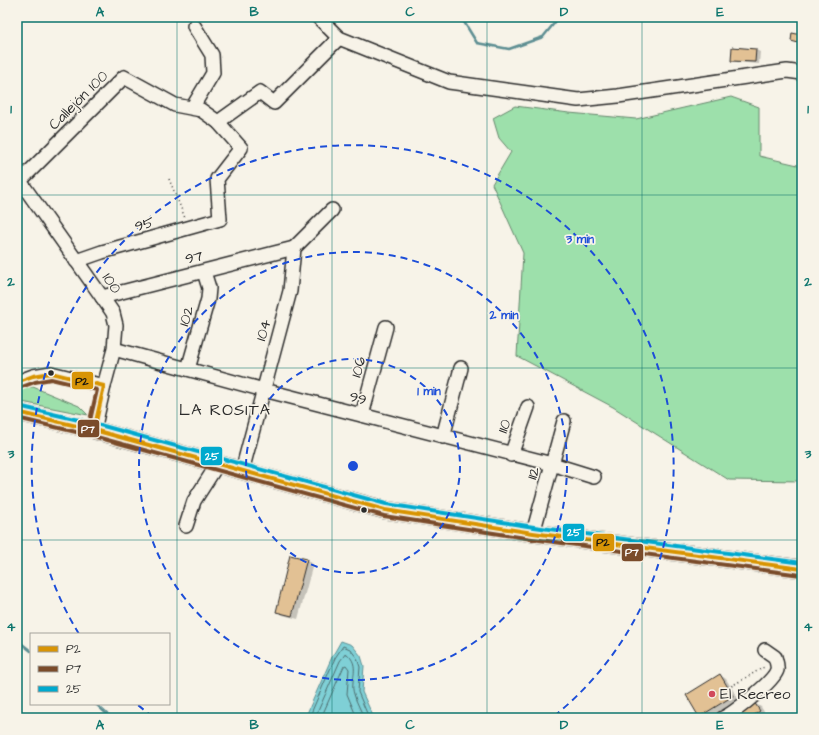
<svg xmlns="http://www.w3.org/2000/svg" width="819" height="735" font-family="'Architects Daughter',sans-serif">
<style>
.green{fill:#9de0ab;stroke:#64866b}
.water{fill:#7fd0d6;stroke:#5d8e92}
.shadow{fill:#0003}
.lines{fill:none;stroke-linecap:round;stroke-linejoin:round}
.shore{stroke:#4d6d6f;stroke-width:1}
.stream{stroke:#5d8e92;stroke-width:2.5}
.building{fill:#e2c194;stroke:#2b2b2b}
.minor-casing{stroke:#2b2b2b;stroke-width:16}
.major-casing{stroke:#2b2b2b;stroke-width:19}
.path{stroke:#2b2b2b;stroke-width:1.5;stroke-dasharray:1 3;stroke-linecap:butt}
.minor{stroke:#f7f3e8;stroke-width:13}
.major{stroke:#fedf80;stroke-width:16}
.bus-1-casing{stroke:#f7f3e8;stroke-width:7}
.bus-2-casing{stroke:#f7f3e8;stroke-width:7}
.bus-3-casing{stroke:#f7f3e8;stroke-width:7}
.bus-1{stroke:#d89406;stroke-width:4}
.bus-2{stroke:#7a4b2a;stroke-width:4}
.bus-3{stroke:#00a9ce;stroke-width:4}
.grid{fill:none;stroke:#0f766e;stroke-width:1;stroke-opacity:0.55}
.ring{fill:none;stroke:#1d4ed8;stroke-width:2;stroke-dasharray:7 5}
.bus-dot{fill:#2b2b2b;stroke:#f7f3e8;stroke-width:1.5}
.poi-dot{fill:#d1495b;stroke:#f7f3e8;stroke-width:1.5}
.labels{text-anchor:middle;stroke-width:3.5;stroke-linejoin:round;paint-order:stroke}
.street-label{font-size:15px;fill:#2b2b2b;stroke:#f7f3e8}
.poi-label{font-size:15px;fill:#2b2b2b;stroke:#f7f3e8;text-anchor:start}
.neighbourhood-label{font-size:16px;letter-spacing:1px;fill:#2b2b2b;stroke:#f7f3e8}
.centre{fill:#1d4ed8;stroke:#f7f3e8;stroke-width:2}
.ring-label{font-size:12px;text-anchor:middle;font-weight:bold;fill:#1d4ed8;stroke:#f7f3e8;stroke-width:3.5;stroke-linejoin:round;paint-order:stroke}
.line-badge{stroke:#f7f3e8;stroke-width:1.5}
.badge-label{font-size:11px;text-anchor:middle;font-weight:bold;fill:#fff}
.pale-badge-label{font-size:11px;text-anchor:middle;font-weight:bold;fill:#111}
.neatline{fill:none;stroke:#0f766e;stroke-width:1.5}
.grid-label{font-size:13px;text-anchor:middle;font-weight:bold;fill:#0f766e}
</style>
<rect width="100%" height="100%" fill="#f7f3e8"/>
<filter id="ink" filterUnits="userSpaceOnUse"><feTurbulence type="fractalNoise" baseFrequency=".025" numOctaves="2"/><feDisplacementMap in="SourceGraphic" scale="8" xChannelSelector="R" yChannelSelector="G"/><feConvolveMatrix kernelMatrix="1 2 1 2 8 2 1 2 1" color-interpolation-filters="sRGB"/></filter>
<g filter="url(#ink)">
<g class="green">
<polygon points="731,97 759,107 759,156 802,166 802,481 729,480 613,407 517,356 523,253 492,184 511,152 499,138 493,118 515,106 569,113 636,119"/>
<polygon points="33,387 79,406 88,415 17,401 17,388"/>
</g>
<polygon class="water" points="341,641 352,645 361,656 364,666 362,692 373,716 375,718 305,718 332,657"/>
<g class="shadow">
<polygon points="733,48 756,50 760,52 759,64 736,62 732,60"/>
<polygon points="802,57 802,65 800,63"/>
<polygon points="306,560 313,564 298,619 283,615 277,611"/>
<polygon points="720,675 726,679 739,700 709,718 702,718 700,716"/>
<polygon points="754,703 761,707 766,715 761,718 733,718"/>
</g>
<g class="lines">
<g class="shore">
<polyline points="309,718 335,658 343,646 350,649 357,658 360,667 358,692 369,718"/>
<path d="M315,718L340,661L346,653C362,666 349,679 354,694C356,702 361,710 364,718"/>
<polyline points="321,718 344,666 346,665 349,669 347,694 357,718"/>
</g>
<g class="stream">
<polyline points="461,17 477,43 509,49 543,37 556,21"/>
<polyline points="17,640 31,651"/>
<polyline points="96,704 111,718"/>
</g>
</g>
<g class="building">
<polygon points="792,33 802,35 802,44 791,41"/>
<polygon points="732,47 756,49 755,62 731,61"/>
<polygon points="290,555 307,559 292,616 276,612"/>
<polygon points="720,674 733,696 699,717 686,695"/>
<polygon points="754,702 760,711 750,718 731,718"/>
</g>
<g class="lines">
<defs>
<g id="minor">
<polyline points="318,17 339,38 449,82 578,100 618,96 787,71 802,73"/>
<polyline points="192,108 213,73 212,55 194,26"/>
<polyline points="218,122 260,92 274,103 339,38"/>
<polyline points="17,173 20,181 102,297 113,313 116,325 114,349 104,386 94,430"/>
<polyline points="20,181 124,77 175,105 201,110 218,122 241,148 217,179 220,219 102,252 76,261"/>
<polyline points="102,297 294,248"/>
<polyline points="114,349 264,390 552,464 594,477"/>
<polyline points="188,369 208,299 209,288 204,272"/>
<polyline points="17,382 33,376 51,373 104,386"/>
<polyline points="362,415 386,327"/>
<polyline points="443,437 461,368"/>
<polyline points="511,455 528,407"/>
<polyline points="242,471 290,291 294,248 332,210"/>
<polyline points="186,526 194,501 217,465"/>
<polyline points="533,533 564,421"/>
<path d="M723,718C734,713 774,681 777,670C778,666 776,661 775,657L765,650"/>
</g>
<polyline id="major" points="17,412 94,430 385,510 533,533 802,569"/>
</defs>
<use href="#minor" class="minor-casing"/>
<use href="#major" class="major-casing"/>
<g class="path">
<polyline points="169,179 185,218"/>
<polyline points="728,688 766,666"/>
</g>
<use href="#minor" class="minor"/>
<use href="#major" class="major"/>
<defs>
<g id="bus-1">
<polyline points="17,382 33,376 51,373 104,386 94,430"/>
<polyline points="17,412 94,430 385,510 533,533 802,569"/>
</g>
<g id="bus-2">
<polyline points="19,388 35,382 51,379 97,390 88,429"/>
<polyline points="17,418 93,436 384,516 532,539 801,575"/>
</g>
<polyline id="bus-3" points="18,406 96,424 386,504 534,527 802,563"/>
</defs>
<use href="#bus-1" class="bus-1-casing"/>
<use href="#bus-2" class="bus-2-casing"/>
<use href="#bus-3" class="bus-3-casing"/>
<use href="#bus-1" class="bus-1"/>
<use href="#bus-2" class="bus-2"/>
<use href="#bus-3" class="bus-3"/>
</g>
</g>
<path class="grid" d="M177,17V718M332,17V718M487,17V718M642,17V718M17,195H802M17,368H802M17,540H802"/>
<g class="ring">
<circle cx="353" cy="466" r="107"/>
<circle cx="353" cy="466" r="214"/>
<path d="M153 717A321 321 0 0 1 138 705M79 634A321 321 0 1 1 553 717"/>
</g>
<g class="bus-dot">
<circle cx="51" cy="373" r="3.5"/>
<circle cx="364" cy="510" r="3.5"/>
</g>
<circle class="poi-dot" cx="712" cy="694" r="4"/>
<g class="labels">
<g class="street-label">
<text transform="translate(78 100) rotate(-45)" y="5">Callejón 100</text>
<text transform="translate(144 224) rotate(-16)" y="5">95</text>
<text transform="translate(194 257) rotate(-14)" y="5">97</text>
<text transform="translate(112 283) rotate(55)" y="5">100</text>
<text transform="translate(186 316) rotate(-74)" y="5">102</text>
<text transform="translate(263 330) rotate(-75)" y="5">104</text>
<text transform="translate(358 367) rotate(-75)" y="5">106</text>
<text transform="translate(358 398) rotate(15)" y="5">99</text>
<text transform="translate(504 426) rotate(-71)" y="5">110</text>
<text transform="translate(533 473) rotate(-74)" y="5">112</text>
</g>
<g class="poi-label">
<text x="720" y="699">El Recreo</text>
</g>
<g class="neighbourhood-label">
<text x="225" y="415">LA ROSITA</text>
</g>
</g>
<circle cx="353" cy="466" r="6" class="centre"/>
<g class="ring-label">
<text x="580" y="243">3 min</text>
<text x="504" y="319">2 min</text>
<text x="429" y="395">1 min</text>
</g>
<g class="line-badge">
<rect x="71" y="371" width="23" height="19" rx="4" fill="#d89406"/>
<rect x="77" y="419" width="23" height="19" rx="4" fill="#7a4b2a"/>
<rect x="200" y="446" width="23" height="20" rx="4" fill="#00a9ce"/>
<rect x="562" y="523" width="23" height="19" rx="4" fill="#00a9ce"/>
<rect x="592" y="533" width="23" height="19" rx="4" fill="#d89406"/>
<rect x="621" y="543" width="23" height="19" rx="4" fill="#7a4b2a"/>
</g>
<g class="badge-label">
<text x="88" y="433">P7</text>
<text x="212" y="460">25</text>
<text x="574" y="536">25</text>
<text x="632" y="556">P7</text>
</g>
<g class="pale-badge-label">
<text x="82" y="385">P2</text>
<text x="603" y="546">P2</text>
</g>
<rect width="819" height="735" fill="none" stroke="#f7f3e8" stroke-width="44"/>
<rect x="30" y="633" width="140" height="72" fill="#f7f3e8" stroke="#a5a39c"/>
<rect x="38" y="646" width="20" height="6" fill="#d89406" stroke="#a5a39c"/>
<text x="66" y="653" font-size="12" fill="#2b2b2b">P2</text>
<rect x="38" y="666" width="20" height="6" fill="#7a4b2a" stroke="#a5a39c"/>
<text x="66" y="673" font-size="12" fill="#2b2b2b">P7</text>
<rect x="38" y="686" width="20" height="6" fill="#00a9ce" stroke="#a5a39c"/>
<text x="66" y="693" font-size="12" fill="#2b2b2b">25</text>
<rect x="22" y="22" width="775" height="691" class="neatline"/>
<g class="grid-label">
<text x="100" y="16">A</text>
<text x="254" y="16">B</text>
<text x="410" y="16">C</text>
<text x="564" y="16">D</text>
<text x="720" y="16">E</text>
<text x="11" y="113">1</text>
<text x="808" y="113">1</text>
<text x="11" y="286">2</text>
<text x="808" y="286">2</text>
<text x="11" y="458">3</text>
<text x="808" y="458">3</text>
<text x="11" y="631">4</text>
<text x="808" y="631">4</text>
<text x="100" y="729">A</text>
<text x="254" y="729">B</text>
<text x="410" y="729">C</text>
<text x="564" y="729">D</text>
<text x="720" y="729">E</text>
</g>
</svg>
